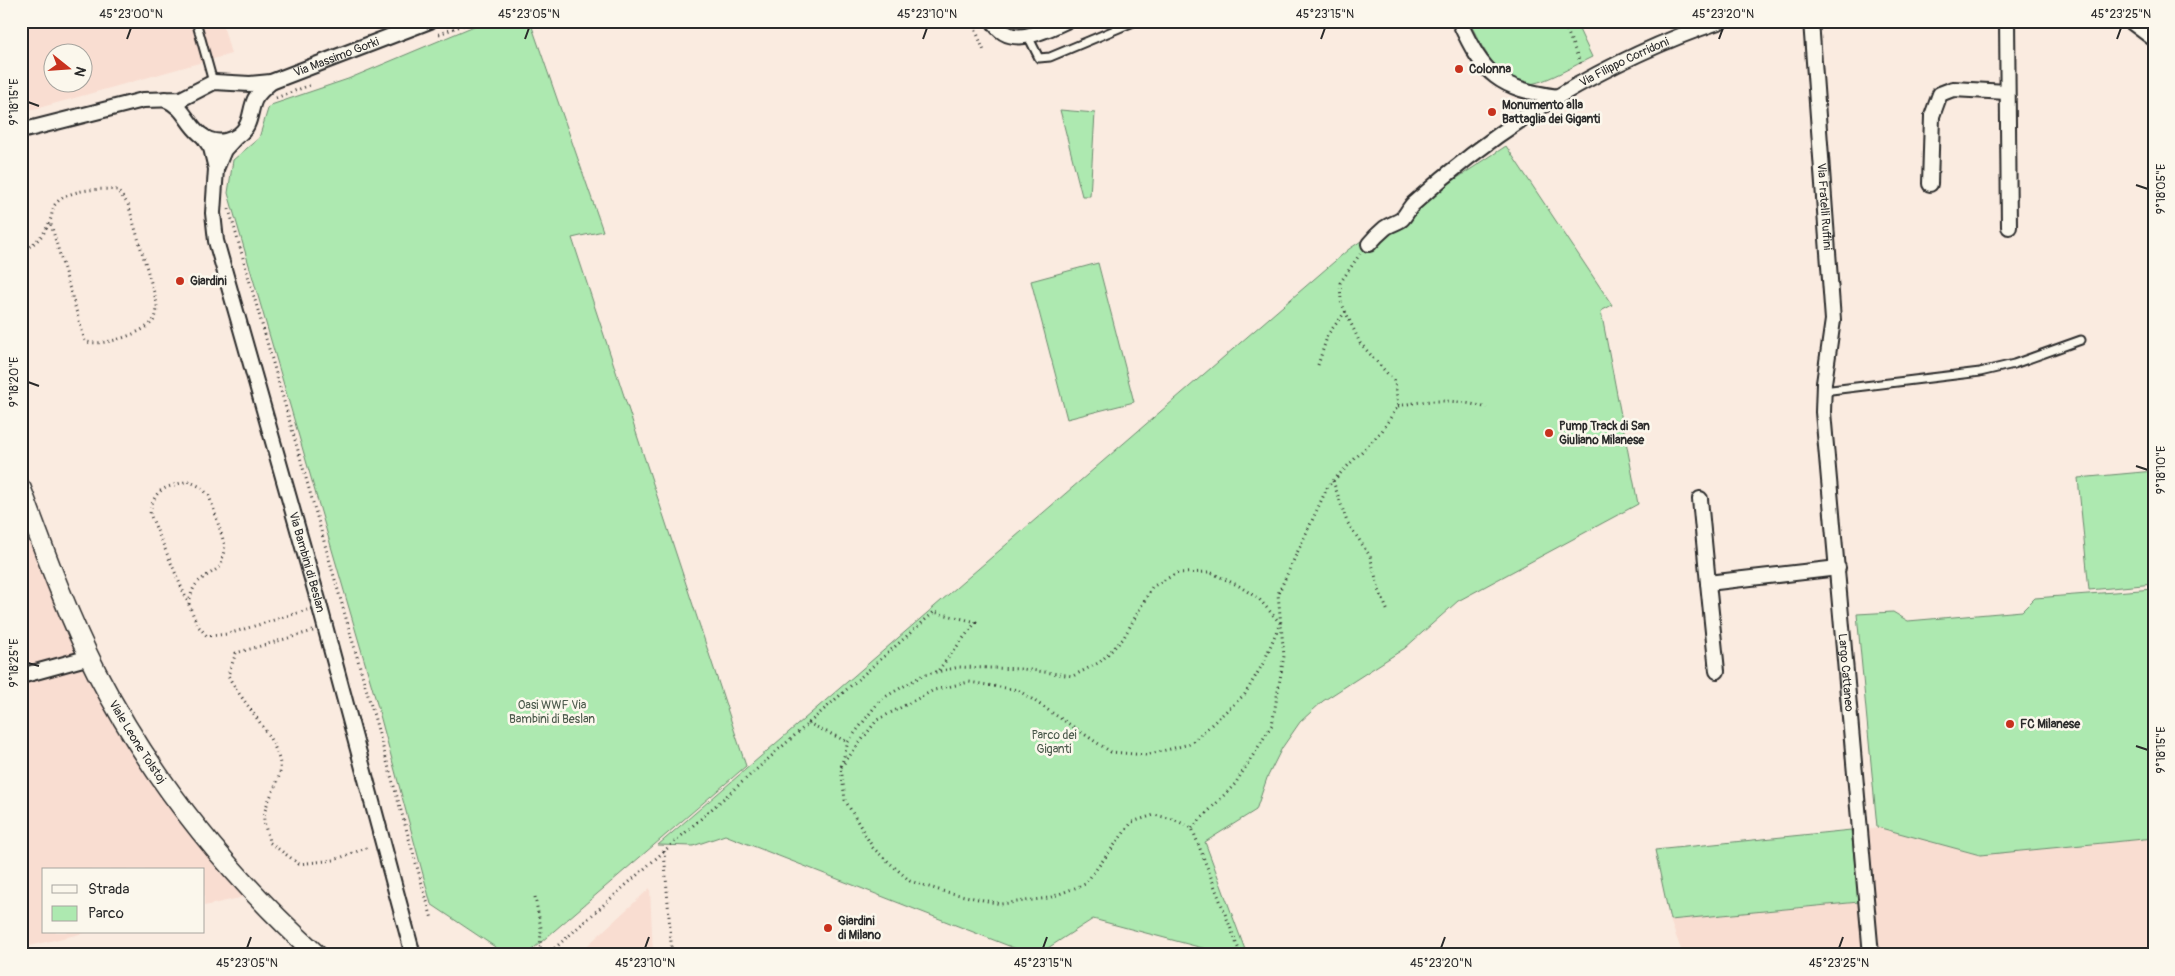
<svg xmlns="http://www.w3.org/2000/svg" width="2175" height="976" font-family="Pangolin,sans-serif">
<style>
.built{fill:#f9ddd1;fill-rule:evenodd}
.green{fill:#ade9b0;stroke:#6c8a6e}
.lines{fill:none;stroke-linecap:round;stroke-linejoin:round}
.lane-casing{stroke:#2b2b2b;stroke-width:11}
.street-casing{stroke:#2b2b2b;stroke-width:18}
.secondary-casing{stroke:#2b2b2b;stroke-width:22}
.path{stroke:#2b2b2b;stroke-width:3;stroke-dasharray:1 4;stroke-linecap:butt}
.lane{stroke:#fbf7ec;stroke-width:7}
.street{stroke:#fbf7ec;stroke-width:14}
.secondary{stroke:#fbf7ec;stroke-width:19}
.ticks{fill:none;stroke:#2b2b2b;stroke-width:2}
.poi-dot{fill:#c8321e;stroke:#fbf7ec;stroke-width:2}
.labels{text-anchor:middle;stroke-width:5;stroke-linejoin:round;paint-order:stroke}
.street-label{font-size:12px;fill:#2b2b2b;stroke:#fbf7ec}
.poi-label{font-size:12px;font-weight:bold;fill:#2b2b2b;stroke:#fbf7ec;text-anchor:start}
.park-label{font-size:12px;fill:#4c5a4c;stroke:#fbf7ec}
.neatline{fill:none;stroke:#2b2b2b;stroke-width:2}
.ticks-label{font-size:12px;text-anchor:middle;fill:#2b2b2b}
</style>
<rect width="100%" height="100%" fill="#faebe0"/>
<filter id="ink" filterUnits="userSpaceOnUse"><feTurbulence type="fractalNoise" baseFrequency=".02" numOctaves="2"/><feDisplacementMap in="SourceGraphic" scale="10" xChannelSelector="R" yChannelSelector="G"/><feConvolveMatrix kernelMatrix="1 2 1 2 8 2 1 2 1" color-interpolation-filters="sRGB"/></filter>
<g filter="url(#ink)">
<g class="built">
<path d="M21,21H222L231,54L21,113ZM52,52H82V82H52Z"/>
<polygon points="21,514 59,614 110,719 244,897 204,906 204,870 44,870 44,932 88,932 21,948"/>
<polygon points="1877,827 1980,855 2154,838 2154,955 1683,955 1670,920 1870,901 1865,830"/>
<polygon points="650,888 653,955 577,955 601,933"/>
</g>
<g class="green">
<polygon points="486,21 530,21 603,231 572,238 746,766 526,955 507,955 431,904 377,704 228,193 233,160 259,138 268,109 271,105 348,79"/>
<path d="M1469,21H1575L1592,57C1573,66 1551,80 1531,84C1501,89 1480,43 1469,21Z"/>
<polygon points="1060,110 1095,113 1090,196 1082,196"/>
<polygon points="1506,146 1612,305 1601,311 1638,504 1458,601 1405,648 1323,701 1300,722 1282,748 1267,778 1256,810 1205,842 1247,955 1229,955 1093,919 1037,955 1032,955 725,835 693,846 658,845 1349,249"/>
<polygon points="1098,263 1134,402 1067,419 1031,281"/>
<polygon points="2154,471 2154,584 2089,590 2078,478"/>
<polygon points="2154,589 2154,838 1980,855 1877,827 1857,614 1893,612 1908,621 2022,611 2035,598"/>
<polygon points="1851,830 1859,902 1670,920 1655,850"/>
</g>
<g class="lines">
<defs>
<g id="lane">
<polyline points="196,21 213,82"/>
<polyline points="1028,36 1039,58 1050,57 1136,21"/>
<polyline points="1823,391 1980,372 2014,364 2081,340"/>
</g>
<g id="street">
<path d="M993,21C1009,50 1045,31 1066,21"/>
<path d="M1459,21C1484,76 1498,88 1558,97"/>
<path id="s1" d="M1811,21L1833,320L1824,383L1823,412L1871,955"/>
<polyline points="2007,21 2009,227"/>
<polyline points="2130,21 2154,39"/>
<path d="M165,99C186,109 185,121 200,134C215,147 238,142 247,125C251,117 251,107 255,99C259,92 265,87 271,82"/>
<path id="s2" d="M21,131L143,100L181,99L214,82L250,84L271,82L430,21"/>
<polyline points="203,136 211,148 216,169 224,150 236,137"/>
<path id="s3" d="M216,169L213,213L216,241L318,600L413,955"/>
<polyline points="1930,184 1932,116 1940,94 1953,89 2007,92"/>
<path id="s4" d="M1369,244C1374,238 1379,233 1385,228C1390,224 1397,223 1402,219C1406,215 1409,208 1413,204C1502,123 1608,59 1721,21"/>
<polyline points="1700,499 1708,583"/>
<polyline points="1717,671 1708,583 1838,568"/>
<polyline points="21,676 90,657"/>
</g>
<g id="secondary">
<path id="s5" d="M21,488C44,550 67,614 97,673C152,779 229,875 317,955"/>
</g>
</defs>
<use href="#lane" class="lane-casing"/>
<use href="#street" class="street-casing"/>
<use href="#secondary" class="secondary-casing"/>
<g class="path">
<polyline points="972,21 984,51"/>
<polyline points="1563,21 1582,67"/>
<polyline points="439,34 474,21"/>
<polyline points="276,98 310,85"/>
<polyline points="229,209 432,919"/>
<path d="M21,252C35,244 44,236 50,221C52,216 52,210 54,206C65,189 99,188 117,190L128,204L157,303C157,309 157,316 153,321C143,334 99,348 85,341L50,221"/>
<polyline points="1318,365 1328,334 1346,311"/>
<path d="M1398,406C1428,399 1458,399 1487,408"/>
<polyline points="1333,481 1347,522 1370,556 1379,590 1388,612"/>
<path d="M189,604C193,578 203,580 221,566L225,546L214,510L209,496L201,487L188,481C165,488 154,487 150,514L198,626L207,636L228,634L307,610"/>
<path d="M313,631L236,653L228,675C240,701 284,744 280,772C277,787 266,801 264,816C263,823 268,834 269,842L299,864L334,860L369,847"/>
<polyline points="808,723 848,742"/>
<polyline points="841,767 877,720 934,690 969,682 1018,690 1111,752 1146,755 1190,744 1245,694 1264,662 1280,623 1259,599 1239,586 1210,572 1177,573 1152,587 1123,639 1100,662 1073,676 1023,669 959,667 923,675 880,700 848,742 841,767 845,800 873,848 910,881 942,891 1001,904 1049,898 1085,884 1132,822 1154,815 1173,819 1192,828 1241,955"/>
<polyline points="1192,828 1235,784 1272,725 1284,656 1278,594 1328,486 1382,431 1398,406 1395,382 1360,343 1341,302 1340,283 1360,254"/>
<polyline points="664,851 672,955"/>
<polyline points="535,897 541,928 540,955"/>
<polyline points="459,951 465,955"/>
<polyline points="547,955 934,612 976,622 937,672"/>
</g>
<use href="#lane" class="lane"/>
<use href="#street" class="street"/>
<use href="#secondary" class="secondary"/>
</g>
</g>
<path class="ticks" d="M127,39L131,28M525,39L529,28M923,39L927,28M1321,39L1325,28M1719,39L1723,28M2117,39L2121,28M28,102L39,106M2136,185L2148,189M28,382L39,386M2136,466L2148,470M28,663L39,666M2136,746L2148,750M247,948L251,937M645,948L649,937M1043,948L1047,937M1441,948L1445,937M1839,948L1843,937"/>
<g class="poi-dot">
<circle cx="1459" cy="69" r="5"/>
<circle cx="1492" cy="112" r="5"/>
<circle cx="180" cy="281" r="5"/>
<circle cx="1549" cy="433" r="5"/>
<circle cx="2010" cy="724" r="5"/>
<circle cx="828" cy="928" r="5"/>
</g>
<g class="labels">
<g class="street-label">
<text dy="4" stroke="none"><textPath href="#s2" startOffset="328">Via Massimo Gorki</textPath></text>
<text dy="4" stroke="none"><textPath href="#s4" startOffset="316">Via Filippo Corridoni</textPath></text>
<text dy="4" stroke="none"><textPath href="#s1" startOffset="186">Via Fratelli Ruffini</textPath></text>
<text dy="4" stroke="none"><textPath href="#s3" startOffset="406">Via Bambini di Beslan</textPath></text>
<text dy="4" stroke="none"><textPath href="#s1" startOffset="654">Largo Cattaneo</textPath></text>
<text dy="4" stroke="none"><textPath href="#s5" startOffset="280">Viale Leone Tolstoj</textPath></text>
</g>
<g class="poi-label">
<text x="1469" y="73">Colonna</text>
<text x="1502" y="109">Monumento alla<tspan x="1502" dy="14">Battaglia dei Giganti</tspan></text>
<text x="190" y="285">Giardini</text>
<text x="1559" y="430">Pump Track di San<tspan x="1559" dy="14">Giuliano Milanese</tspan></text>
<text x="2020" y="728">FC Milanese</text>
<text x="838" y="925">Giardini<tspan x="838" dy="14">di Milano</tspan></text>
</g>
<g class="park-label">
<text x="552" y="709">Oasi WWF Via<tspan x="552" dy="14">Bambini di Beslan</tspan></text>
<text x="1054" y="739">Parco dei<tspan x="1054" dy="14">Giganti</tspan></text>
</g>
</g>
<rect width="2175" height="976" fill="none" stroke="#fbf7ec" stroke-width="55"/>
<rect x="42" y="868" width="162" height="65" fill="#fbf7ec" stroke="#a8a59f"/>
<rect x="52" y="885" width="25" height="8" fill="#fbf7ec" stroke="#a8a59f"/>
<text x="88" y="894" font-size="15" fill="#2b2b2b">Strada</text>
<rect x="52" y="906" width="25" height="15" fill="#ade9b0" stroke="#a8a59f"/>
<text x="88" y="918" font-size="15" fill="#2b2b2b">Parco</text>
<g transform="translate(68 68) rotate(107)"><circle r="24" fill="#fbf7ec" stroke="#a8a59f"/>
<path d="M0-4L9 19L0 12L-9 19Z" fill="#c8321e"/>
<text y="-8" font-size="14" font-weight="bold" text-anchor="middle" fill="#2b2b2b">N</text>
</g>
<rect x="28" y="28" width="2120" height="920" class="neatline"/>
<g class="ticks-label">
<text x="131" y="18">45°23'00"N</text>
<text x="529" y="18">45°23'05"N</text>
<text x="927" y="18">45°23'10"N</text>
<text x="1325" y="18">45°23'15"N</text>
<text x="1723" y="18">45°23'20"N</text>
<text x="2121" y="18">45°23'25"N</text>
<text transform="translate(14 102) rotate(-90)" y="4">9°18'15"E</text>
<text transform="translate(2161 189) rotate(-90)" y="4">9°18'05"E</text>
<text transform="translate(14 382) rotate(-90)" y="4">9°18'20"E</text>
<text transform="translate(2161 470) rotate(-90)" y="4">9°18'10"E</text>
<text transform="translate(14 663) rotate(-90)" y="4">9°18'25"E</text>
<text transform="translate(2161 750) rotate(-90)" y="4">9°18'15"E</text>
<text x="247" y="967">45°23'05"N</text>
<text x="645" y="967">45°23'10"N</text>
<text x="1043" y="967">45°23'15"N</text>
<text x="1441" y="967">45°23'20"N</text>
<text x="1839" y="967">45°23'25"N</text>
</g>
</svg>
